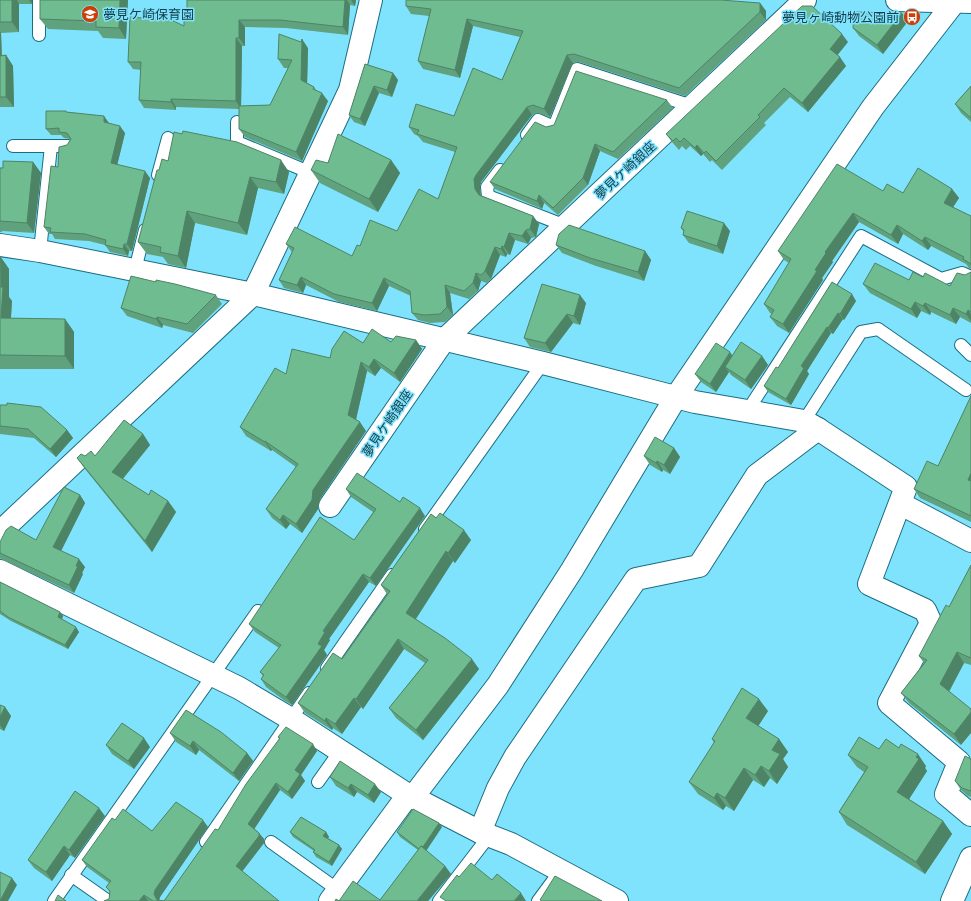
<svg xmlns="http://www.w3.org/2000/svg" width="971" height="901" font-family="'Sofia Sans Condensed','Noto Sans JP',sans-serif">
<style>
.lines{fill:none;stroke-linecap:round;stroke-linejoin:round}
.service-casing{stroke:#1b6d80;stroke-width:14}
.minor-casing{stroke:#1b6d80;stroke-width:24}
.tertiary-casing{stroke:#1b6d80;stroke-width:24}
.service{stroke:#fff;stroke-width:12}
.minor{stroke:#fff;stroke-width:22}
.tertiary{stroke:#fff;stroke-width:22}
.wall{fill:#5fa27d}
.shaded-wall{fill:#4e8466}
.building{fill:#6fbc91;stroke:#4e8466}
.labels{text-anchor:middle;stroke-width:3;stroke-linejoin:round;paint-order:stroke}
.poi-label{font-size:13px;fill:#133e49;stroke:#80e3fe;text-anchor:start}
.street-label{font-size:13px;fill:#133e49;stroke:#80e3fe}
</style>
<rect width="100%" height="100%" fill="#80e3fe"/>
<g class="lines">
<defs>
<g id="service">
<polyline points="39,0 39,35"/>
<polyline points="237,122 237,142 311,173"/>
<polyline points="527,135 538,120 554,127 577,69 692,106"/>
<polyline points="13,146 68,146"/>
<polyline points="500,170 487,187 488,196 566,226"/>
<polyline points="158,175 168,138"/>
<polyline points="40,251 51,146"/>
<polyline points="135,270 145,230"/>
<polyline points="961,345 971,355"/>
<polyline points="748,410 861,236 941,279 962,273 971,277"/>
<polyline points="804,421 861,332 878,329 966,390"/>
<polyline points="425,529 543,363"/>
<polyline points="327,668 392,575"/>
<polyline points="318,782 340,751"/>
<polyline points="206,842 309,693"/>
<polyline points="271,842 338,890"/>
<polyline points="71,875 108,901"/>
<polyline points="54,901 258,611"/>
<polyline points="439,901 489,836"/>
<polyline points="538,901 555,878"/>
</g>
<g id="minor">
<polyline points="0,245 40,251 253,294 543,363 695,402 804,421 818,429 906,487 869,584 925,610 931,623 889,703 959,762 946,794 971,815"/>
<polyline points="901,504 971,541"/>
<polyline points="330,506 444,340 805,0"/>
<polyline points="0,532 253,294 350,90 371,0"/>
<polyline points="0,571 239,688 291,719 408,795 480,832 511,844 617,901"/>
<polyline points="413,797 498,685 572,570 676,397 873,107 956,0"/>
<polyline points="480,832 498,788 515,757 636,579 699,566 757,475 818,429"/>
<polyline points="330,901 408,795"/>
<polyline points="952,901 971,858"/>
</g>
<polyline id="tertiary" points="897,0 971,2"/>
</defs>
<use href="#service" class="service-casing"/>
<use href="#minor" class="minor-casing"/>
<use href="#tertiary" class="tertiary-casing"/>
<use href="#service" class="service"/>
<use href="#minor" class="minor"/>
<use href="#tertiary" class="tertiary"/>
</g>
<g class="wall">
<polygon points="0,0 32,0 32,4 19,4 19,32 1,33 2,55 6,55 13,66 14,107 0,107"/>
<polygon points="128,0 126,39 103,38 98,31 48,29 40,19"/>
<polygon points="187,0 356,0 355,6 350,5 348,35 286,28 245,27 245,46 242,46 241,106 270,105 288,68 284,68 278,59 308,48 307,83 314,87 317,91 328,101 302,161 245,137 239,129 239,109 176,107 176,110 144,108 139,100 141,70 133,69 128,62 184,26 187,16"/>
<polygon points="760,3 766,11 766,20 685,96 579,62 573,63 550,117 538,113 532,115 481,182 480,187 480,195 533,216 539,224 536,237 531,238 528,244 515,240 510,255 507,254 506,257 500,255 491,279 487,283 481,281 478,291 469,299 450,293 453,315 445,322 430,323 418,320 412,313 411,296 389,286 377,311 339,302 306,285 303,293 284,288 279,280 292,252 286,244 352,256 360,246 397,231 438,199 455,152 423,142 418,136 414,134 409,127 454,116 502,80 520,37 473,26 460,78 423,69 418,61 429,16 411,14 406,6"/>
<polygon points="908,21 883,54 859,36 853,28"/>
<polygon points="848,42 837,55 846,66 808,112 790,97 764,123 766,125 722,170 712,160 710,162 703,154 701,156 690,146 686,150 682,146 679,150 672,142 666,134"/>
<polygon points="365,64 393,73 398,80 392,97 379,93 365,126 354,122 349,115"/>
<polygon points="971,86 971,122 961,113 955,104"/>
<polygon points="667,100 673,108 618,159 600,151 588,185 558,215 544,203 542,209 495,189 490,182 546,127"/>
<polygon points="67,112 109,123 125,133 117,165 150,178 132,251 129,251 128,256 110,252 105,245 89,241 55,239 52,234 49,234 44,227 58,167 70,139 64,138 61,135 51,135 46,129"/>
<polygon points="391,160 400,173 378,212 320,183 311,170"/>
<polygon points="168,161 289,172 284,194 258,188 247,235 195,223 186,268 168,264 163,257 147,254 138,242 159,170"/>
<polygon points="33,162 41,173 34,233 2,231 2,232 0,232 0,168"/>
<polygon points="952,189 959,198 953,207 971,216 971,269 969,268 966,264 931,246 928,250 903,234 898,244 859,222 832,261 833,262 822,278 823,280 789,333 777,326 770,317 772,314 770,313 764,304 789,263 784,260 778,251 883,191 903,193"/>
<polygon points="681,228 730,231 723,254 689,243 683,235 684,232"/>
<polygon points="556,245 645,251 651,260 644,281 596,266 562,253"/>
<polygon points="0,256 9,269 9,297 12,301 11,318 65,319 74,332 74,369 0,369"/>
<polygon points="971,272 971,323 960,317 956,324 931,312 930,315 921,311 917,318 870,293 863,284 909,280 923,277 950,286"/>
<polygon points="156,282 216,295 222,304 193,333 163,325 162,328 127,316 121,308"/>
<polygon points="832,282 856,301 844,320 843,319 833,334 831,333 807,371 809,374 791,405 768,392 764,386 778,368"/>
<polygon points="586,303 580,325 573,323 551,352 530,347 524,338"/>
<polygon points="416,340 422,349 400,382 381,368 375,376 367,371 356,419 366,431 320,499 318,509 302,533 290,524 286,529 272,518 266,509 296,467 272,450 271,451 246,436 240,427 286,374 330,358 363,343"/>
<polygon points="732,355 762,356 768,365 751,389 731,375 729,372 716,392 701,382 695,374"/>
<polygon points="971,396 971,522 920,498 914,489 938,466"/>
<polygon points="0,405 67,430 73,438 56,457 34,438 0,434"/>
<polygon points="143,434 150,445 123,479 149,495 168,501 176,512 152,552 85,469 77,458 85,456 95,456"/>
<polygon points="674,448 680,457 670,474 663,470 662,472 650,465 644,456"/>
<polygon points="346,489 400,502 425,516 376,586 369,582 329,639 330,640 324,650 327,655 292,705 285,701 266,687 261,679 263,676 260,672 279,648 255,632 249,624 354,540 373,512 351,497"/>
<polygon points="80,495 85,503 61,551 85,567 82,573 83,574 74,593 1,559 0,558 0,542 36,540"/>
<polygon points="431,514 471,540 455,563 453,561 416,619 479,669 423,740 396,718 389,708 425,663 404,649 363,709 361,707 342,734 333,728 332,730 305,713 298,703 342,659 387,594 381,585"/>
<polygon points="971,565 971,665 964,663 949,692 961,745 909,703 901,693 924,663 919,656 949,607"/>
<polygon points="0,582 60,612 63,616 62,619 79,632 68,649 11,621 0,614"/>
<polygon points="0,705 5,707 11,716 4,731 0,729"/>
<polygon points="768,711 758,726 779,739 788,752 783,759 788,767 777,784 770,778 764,787 753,780 734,811 726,806 723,810 698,794 689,782 714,743 712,739"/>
<polygon points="170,733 247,753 253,761 239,781 199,750 196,755 176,742"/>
<polygon points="278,737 317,751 301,775 305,781 292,799 280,790 254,828 264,839 264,843 242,871 164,901 218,830 279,739"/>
<polygon points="106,745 150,747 134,769 112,754"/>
<polygon points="848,755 926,766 925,768 927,771 909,799 943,821 952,834 925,874 847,825 839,812 864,772 857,767"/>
<polygon points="971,759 971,797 968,796 961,790 955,781"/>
<polygon points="330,777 381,792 374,803 357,792 354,797 336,786"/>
<polygon points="105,816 75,858 70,855 52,881 34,868 28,860"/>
<polygon points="115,820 152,831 208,827 160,897 159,900 164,901 104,901 109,899 110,892 106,887 109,883 87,867 82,860"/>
<polygon points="442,827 426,851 445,866 451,874 428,901 339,901 380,900 418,850 400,837 397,832"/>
<polygon points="290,832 326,832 329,837 328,838 339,845 342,849 332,866 316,857 313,852 314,851 293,837"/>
</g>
<g class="shaded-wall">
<polygon points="12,0 17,0 19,4 19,32 12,22"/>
<polygon points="29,0 32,0 32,4"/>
<polygon points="120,0 128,0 126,39 119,28"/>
<polygon points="345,0 347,0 350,5 348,35 343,27"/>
<polygon points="351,0 356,0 355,6"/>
<polygon points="760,3 766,11 766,20 760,12"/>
<polygon points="902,13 908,21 883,54 877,45"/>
<polygon points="467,19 473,26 460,78 455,70"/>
<polygon points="239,20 245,27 245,46 239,38"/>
<polygon points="0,31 1,33 2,66 0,63"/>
<polygon points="842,34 848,42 836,57 830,49"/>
<polygon points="236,38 242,46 241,109 236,101"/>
<polygon points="302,39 308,48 307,89 301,80"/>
<polygon points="6,55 13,66 14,107 6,97"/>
<polygon points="567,55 573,63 550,117 544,109"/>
<polygon points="840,57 846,66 808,112 802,103"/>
<polygon points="393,73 398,80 392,97 387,90"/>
<polygon points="374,86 379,93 365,126 360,119"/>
<polygon points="322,93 328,101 302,161 296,152"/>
<polygon points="171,99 176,107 176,110 171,102"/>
<polygon points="527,107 532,115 481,182 480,187 481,197 475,189 474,179 476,175"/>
<polygon points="104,116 109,123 109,129 104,122"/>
<polygon points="120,126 125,133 116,170 111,163"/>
<polygon points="595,144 600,151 588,185 583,178"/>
<polygon points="697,145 703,154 701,156 695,148"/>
<polygon points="281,160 289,172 284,194 276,182"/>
<polygon points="391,160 400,173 378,212 369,199"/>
<polygon points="33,162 41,173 34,233 27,223"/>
<polygon points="145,171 150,178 132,251 127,244"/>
<polygon points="250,177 258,188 247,235 238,223"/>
<polygon points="952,189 959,198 950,212 944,203"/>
<polygon points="539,195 544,203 542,209 537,201"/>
<polygon points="187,211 195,223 186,268 178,256"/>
<polygon points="853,213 859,222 832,261 833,262 822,278 823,280 789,333 783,324 815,270 825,252"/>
<polygon points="533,216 539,224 536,237 530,229"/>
<polygon points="724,223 730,231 723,254 717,246"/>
<polygon points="897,225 903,234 898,244 891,235"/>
<polygon points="526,230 531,238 528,244 522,236"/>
<polygon points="509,233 515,240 510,255 504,247"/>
<polygon points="925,237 931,246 928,250 922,241"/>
<polygon points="124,244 129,251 128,256 123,249"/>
<polygon points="502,246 507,254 506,257 501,249"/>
<polygon points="495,247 500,255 491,279 485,271"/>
<polygon points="645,251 651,260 644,281 638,272"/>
<polygon points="0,256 9,269 9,297 12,301 10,331 1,318"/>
<polygon points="476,273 481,281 478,291 473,283"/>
<polygon points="301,277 306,285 303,293 297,285"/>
<polygon points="384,278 389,286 377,311 372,303"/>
<polygon points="445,285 450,293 453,315 447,307"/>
<polygon points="852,294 856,301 844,320 840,314"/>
<polygon points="580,295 586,303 580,325 574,316"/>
<polygon points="915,302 921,311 917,318 911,309"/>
<polygon points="925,303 931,312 930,315 923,306"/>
<polygon points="953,308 960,317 956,324 950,315"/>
<polygon points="968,310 971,314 971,321 966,314"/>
<polygon points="838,313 843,319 833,334 828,328"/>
<polygon points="567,314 573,323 551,352 545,343"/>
<polygon points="157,317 163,325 162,328 156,319"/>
<polygon points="65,319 74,332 74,369 65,356"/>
<polygon points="827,327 831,333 807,371 809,374 791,405 786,399 801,366"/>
<polygon points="416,340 422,349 400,382 394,373"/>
<polygon points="730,352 736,361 725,367 729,372 716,392 710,384"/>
<polygon points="762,356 768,365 751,389 745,380"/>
<polygon points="374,359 381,368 375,376 369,367"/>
<polygon points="361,362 367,371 355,424 348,415"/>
<polygon points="360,422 366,431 320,499 318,509 302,533 296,524 313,490"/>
<polygon points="67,430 73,438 56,457 50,449"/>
<polygon points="143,434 150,445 119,483 112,472"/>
<polygon points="265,441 272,450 271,451 265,442"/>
<polygon points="674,448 680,457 670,474 664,465"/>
<polygon points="657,461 663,470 662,472 656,463"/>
<polygon points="971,473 971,485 968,480"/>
<polygon points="80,495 85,503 59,555 53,547"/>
<polygon points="168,501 176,512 152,552 145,541"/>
<polygon points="420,508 425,516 376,586 370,578"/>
<polygon points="283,515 290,524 286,529 280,520"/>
<polygon points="464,530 471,540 455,563 448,553"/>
<polygon points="446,551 453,561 413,623 406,613"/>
<polygon points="79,559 85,567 82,573 83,574 74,593 69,585"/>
<polygon points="363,574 369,582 329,639 330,640 324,650 327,655 292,705 286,697 318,644 323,631"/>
<polygon points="60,612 63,616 61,621 58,617"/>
<polygon points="76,627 79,632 68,649 65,645"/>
<polygon points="398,639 404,649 363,709 356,699"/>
<polygon points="957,652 964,663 947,695 940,684"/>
<polygon points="472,659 479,669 423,740 416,730"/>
<polygon points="354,698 361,707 342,734 335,724"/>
<polygon points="759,699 768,711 755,731 746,718"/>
<polygon points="5,707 11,716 4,731 0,725 0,717"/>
<polygon points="971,712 971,733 961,745 954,734"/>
<polygon points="326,718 333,728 332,730 325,721"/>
<polygon points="144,738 150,747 134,769 128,761"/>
<polygon points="779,739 788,752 783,759 788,767 777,784 769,771 772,750"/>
<polygon points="193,741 199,750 196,755 190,746"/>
<polygon points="313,744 317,751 301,775 305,781 292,799 288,792 295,770"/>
<polygon points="247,753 253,761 239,781 233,773"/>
<polygon points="918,754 926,766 925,768 927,771 906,804 897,792"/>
<polygon points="761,766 770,778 764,787 755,775"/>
<polygon points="744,768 753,780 734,811 725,798"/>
<polygon points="276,783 280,790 253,831 248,824"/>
<polygon points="351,784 357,792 354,797 348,788"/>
<polygon points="375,784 381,792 374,803 368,795"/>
<polygon points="717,793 726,806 723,810 714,798"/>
<polygon points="99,808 105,816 75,858 69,850"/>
<polygon points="203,820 208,827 160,897 159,901 157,901 154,894 155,890"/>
<polygon points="943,821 952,834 925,874 916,862"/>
<polygon points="439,823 442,827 424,854 421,850"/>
<polygon points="326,832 329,837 326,840 323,836"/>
<polygon points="259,833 264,839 264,843 241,873 236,866"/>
<polygon points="339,845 342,849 332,866 329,862"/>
<polygon points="64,846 70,855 52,881 46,872"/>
<polygon points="445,866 451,874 428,901 417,901"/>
<polygon points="12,878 17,885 8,901 0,901"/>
<polygon points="521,893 526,901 514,901"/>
<polygon points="144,895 148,901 139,901"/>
</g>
<g class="building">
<rect x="0" y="0" width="12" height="22"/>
<polygon points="40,0 120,0 119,28 96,27 96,21 40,19"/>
<polygon points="187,0 345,0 343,27 280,20 239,20 239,38 236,38 236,101 171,99 171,102 139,100 141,62 128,62 130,17 143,18 157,13 184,26 184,16 187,16"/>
<polygon points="406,0 721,0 760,3 760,12 679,88 574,54 567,55 544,109 533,105 527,107 476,175 474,179 475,189 479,195 533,216 530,229 526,230 522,236 509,233 504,247 502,246 501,249 495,247 485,271 481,275 476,273 473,283 464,291 445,285 447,307 440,314 424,315 412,313 410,291 384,278 372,303 334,294 301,277 297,285 279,280 294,248 286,244 295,227 352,256 357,245 360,246 370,220 397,231 419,189 438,199 457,147 417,134 419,130 409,127 416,104 454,116 473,68 502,80 523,31 467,19 455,70 418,61 431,9 406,6"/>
<polygon points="802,6 812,6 842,34 830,49 840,57 802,103 784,88 758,115 760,117 716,161 706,151 704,153 697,145 695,148 684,138 680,142 676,138 673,141 666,134"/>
<polygon points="854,12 902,13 877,45 853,28"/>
<polygon points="279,34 301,42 302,39 301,80 314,87 313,89 322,93 296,152 239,129 239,106 270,105 292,60 278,59"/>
<polygon points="6,55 6,97 0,97 0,56"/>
<polygon points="365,64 393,73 387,90 374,86 360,119 349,115"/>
<polygon points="576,71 667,100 613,152 595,144 583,178 553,208 539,195 537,201 490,182 535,122 546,127 554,125"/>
<polygon points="971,86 971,118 955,104"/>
<polygon points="46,111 66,111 66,112 104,116 104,122 120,126 111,163 145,171 127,244 124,244 123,249 105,245 106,240 85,234 50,232 51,228 44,227 51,166 58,167 59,147 67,145 71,139 67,133 59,132 59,128 46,129"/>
<polygon points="183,131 237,142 281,160 276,182 250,177 238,223 187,211 178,256 160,252 161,247 138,242 157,170 159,170 162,159 168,161 174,132 182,134"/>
<polygon points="338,134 391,160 369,199 311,170 316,160 328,163"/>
<polygon points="3,161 33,162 27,223 0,221 0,168 3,168"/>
<polygon points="837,164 883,191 887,184 903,193 918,168 952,189 944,203 971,216 971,265 971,264 963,259 964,257 925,237 922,241 897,225 891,235 853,213 825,252 826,253 815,270 817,271 783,324 770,317 774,310 764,304 791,259 778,251"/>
<polygon points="687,211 724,223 717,246 683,235 684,230 681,228"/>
<polygon points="569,225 645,251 638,272 590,258 556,245 559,234"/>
<polygon points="875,263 909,280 913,272 923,277 925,273 950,286 957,273 965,275 971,272 971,312 968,310 966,314 953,308 950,315 925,303 923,306 915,302 911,309 863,284"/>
<polygon points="131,276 156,282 156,280 175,284 216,295 187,324 157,317 156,319 121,308"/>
<polygon points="832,282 852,294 840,314 838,313 828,328 827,327 801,366 804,368 786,399 764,386 776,367 778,368"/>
<polygon points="542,284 580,295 574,316 567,314 545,343 524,338"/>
<polygon points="0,287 3,287 1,318 65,319 65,356 0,355"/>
<polygon points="372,329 391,342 396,336 416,340 394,373 374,359 369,367 361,362 348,415 360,422 313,490 312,500 296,524 283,515 280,520 266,509 298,464 265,441 265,442 240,427 275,368 286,374 292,349 330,358 332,349 344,331 363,343"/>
<polygon points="741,342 762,356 745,380 725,367"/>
<polygon points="716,343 730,352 710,384 695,374"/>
<polygon points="971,396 971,473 968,480 971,481 971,516 914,489 927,461 938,466"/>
<polygon points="7,403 41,407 67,430 50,449 28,429 0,426 0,405 7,405"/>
<polygon points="124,420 143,434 112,472 149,495 151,490 168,501 145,541 77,458 81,454 85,456 91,451 95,456"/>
<polygon points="655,437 674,448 664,465 657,461 656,463 644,456"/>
<polygon points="357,473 400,502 403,497 420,508 370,578 363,574 323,631 325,632 318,644 322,646 286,697 280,693 261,679 264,675 260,672 281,645 249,624 320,517 354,540 376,509 346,489"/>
<polygon points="64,487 80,495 53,547 79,559 76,566 78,566 69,585 0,553 0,542 6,530 11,526 36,540"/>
<polygon points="440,513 464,530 448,553 446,551 406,613 445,638 472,659 416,730 389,708 428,660 398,639 356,699 354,698 335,724 326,718 325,721 298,703 333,653 342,659 390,591 381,585 431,514 436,518"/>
<polygon points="971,565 971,658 957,652 940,684 971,709 971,712 954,734 901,693 927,660 919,656 946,605 949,607"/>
<polygon points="0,582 60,612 58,617 76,627 65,645 8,617 0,611"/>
<polygon points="742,688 759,699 746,718 779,739 772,750 780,754 769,771 761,766 755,775 744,768 725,798 717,793 714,798 689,782 715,741 712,739"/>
<polygon points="0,705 5,707 0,717"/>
<polygon points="186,710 221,732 247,753 233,773 193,741 190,746 170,733"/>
<polygon points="122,723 144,738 128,761 106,745"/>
<polygon points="286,727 313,744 295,770 300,774 288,792 276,783 248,824 259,833 259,836 236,866 279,901 164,901 215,829 218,830 246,784 280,738 278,737"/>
<polygon points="859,737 879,749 886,739 899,748 901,744 918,754 916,757 919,759 897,792 943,821 916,862 839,812 868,767 848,755"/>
<polygon points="965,756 971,759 971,791 962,788 955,781"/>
<polygon points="340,761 375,784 368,795 351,784 348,788 330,777"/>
<polygon points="75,791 99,808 69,850 64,846 46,872 28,860"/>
<polygon points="176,802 203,820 155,890 154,894 157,900 164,901 153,901 144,895 139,901 104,901 109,899 110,891 106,887 111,881 82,860 112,818 115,820 123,809 152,831"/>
<polygon points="413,809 439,823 423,847 421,846 419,849 397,832"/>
<polygon points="301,817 326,832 323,836 339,845 329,862 313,852 315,850 290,832"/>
<polygon points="421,846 445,866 417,901 335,901 336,899 339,901 353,881 380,900"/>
<polygon points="471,863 492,880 497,874 521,893 514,901 446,901 440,897 457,875 459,877"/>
<polygon points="0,872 12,878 0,901"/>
<polygon points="555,876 602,901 542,901 540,900"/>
<polygon points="58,895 66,901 55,901"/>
</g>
<defs>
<symbol id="school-disc" viewBox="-11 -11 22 22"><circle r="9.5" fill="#c8410b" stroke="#80e3fe"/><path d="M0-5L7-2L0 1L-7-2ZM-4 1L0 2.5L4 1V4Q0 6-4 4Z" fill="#fff"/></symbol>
<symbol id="bus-disc" viewBox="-11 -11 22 22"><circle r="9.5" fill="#c8410b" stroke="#80e3fe"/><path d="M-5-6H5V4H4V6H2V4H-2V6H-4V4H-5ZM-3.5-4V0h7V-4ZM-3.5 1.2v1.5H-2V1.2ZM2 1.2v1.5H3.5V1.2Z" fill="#fff"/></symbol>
</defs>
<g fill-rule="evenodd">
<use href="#school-disc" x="80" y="4" width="20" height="20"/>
<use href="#bus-disc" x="902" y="7" width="20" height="20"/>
</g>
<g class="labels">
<g class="poi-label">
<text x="103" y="19">夢見ケ崎保育園</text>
<text x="899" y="22" text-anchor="end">夢見ヶ崎動物公園前</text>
</g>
<g class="street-label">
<text transform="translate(625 170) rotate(-43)" y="5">夢見ケ崎銀座</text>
<text transform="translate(387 423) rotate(-56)" y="5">夢見ケ崎銀座</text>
</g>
</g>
</svg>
